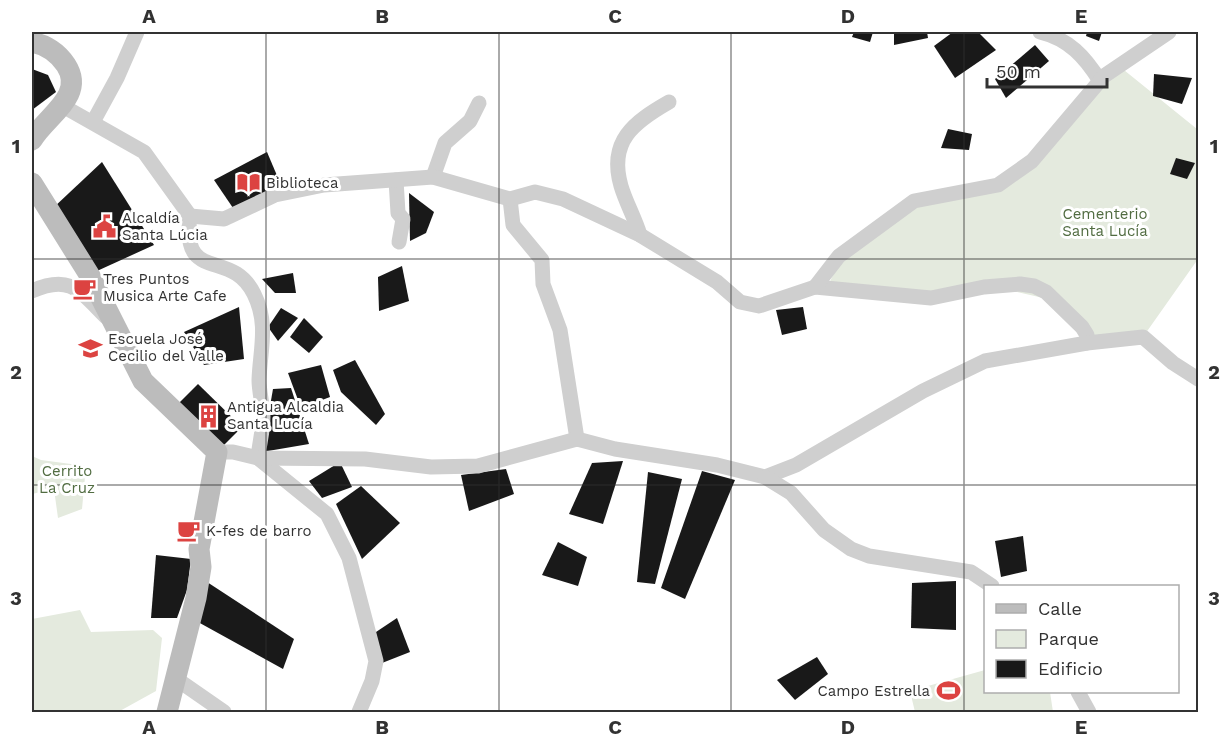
<svg xmlns="http://www.w3.org/2000/svg" width="1230" height="744" font-family="'Work Sans',sans-serif">
<style>
.green{fill:#e4eade}
.building{fill:#191919}
.lines{fill:none;stroke-linecap:round;stroke-linejoin:round}
.street{stroke:#cfcfcf;stroke-width:15}
.secondary{stroke:#bcbcbc;stroke-width:21}
.grid{fill:none;stroke:#323232;stroke-width:1.5;stroke-opacity:0.55}
.labels{text-anchor:middle;stroke-width:6;stroke-linejoin:round;paint-order:stroke}
.poi-label{font-size:15px;fill:#323232;stroke:#fff;text-anchor:start}
.park-label{font-size:15px;fill:#516c41;stroke:#fff}
.neatline{fill:none;stroke:#323232;stroke-width:2}
.grid-label{font-size:20px;text-anchor:middle;font-weight:bold;fill:#323232}
</style>
<rect width="100%" height="100%" fill="#fff"/>
<g class="green">
<polygon points="1119,66 1197,129 1198,137 1198,259 1143,337 1087,343 1052,300 999,288 945,300 828,286 841,257 915,203 998,185"/>
<polygon points="32,456 41,460 86,466 82,509 58,518 54,489 32,494"/>
<polygon points="80,610 91,632 153,630 162,638 156,691 118,712 32,712 32,619"/>
<polygon points="985,670 986,692 1050,692 1053,712 915,712 910,691"/>
</g>
<g class="building">
<polygon points="854,32 873,32 870,42 852,37"/>
<polygon points="894,32 927,32 928,38 894,45"/>
<polygon points="953,32 978,32 996,50 955,78 934,46"/>
<polygon points="1087,32 1102,32 1099,41 1086,36"/>
<polygon points="1035,45 1049,61 1006,98 995,79"/>
<polygon points="32,69 48,75 56,92 32,110"/>
<polygon points="1154,74 1192,78 1182,104 1153,96"/>
<polygon points="948,129 972,134 969,150 941,148"/>
<polygon points="267,152 281,185 233,208 214,180"/>
<polygon points="1176,158 1195,163 1187,179 1170,174"/>
<polygon points="102,162 154,245 97,271 52,209"/>
<polygon points="409,193 434,212 426,233 410,241"/>
<polygon points="402,266 409,301 379,311 378,277"/>
<polygon points="293,273 296,293 275,293 262,279"/>
<polygon points="239,307 244,359 204,365 184,332"/>
<polygon points="803,307 807,329 782,335 776,310"/>
<polygon points="281,308 298,318 278,341 268,327"/>
<polygon points="304,318 323,337 309,353 290,337"/>
<polygon points="355,360 385,414 376,425 341,392 333,370"/>
<polygon points="321,365 330,397 301,408 288,373"/>
<polygon points="198,384 242,427 220,449 176,406"/>
<polygon points="291,388 309,444 262,452 273,389"/>
<polygon points="623,461 603,524 569,514 592,463"/>
<polygon points="340,462 352,487 322,498 309,481"/>
<polygon points="506,469 514,494 469,511 461,475"/>
<polygon points="702,471 735,480 685,599 661,588"/>
<polygon points="648,472 682,479 655,584 637,582"/>
<polygon points="361,486 400,523 362,559 336,504"/>
<polygon points="1023,536 1027,571 1001,577 995,541"/>
<polygon points="558,542 587,557 578,586 542,575"/>
<polygon points="156,555 191,559 187,590 177,618 151,618"/>
<polygon points="956,581 956,630 911,628 912,583"/>
<polygon points="207,582 294,639 283,669 198,622"/>
<polygon points="397,618 410,652 382,663 373,634"/>
<polygon points="817,657 828,674 795,700 777,680"/>
</g>
<g class="lines">
<g class="street">
<path d="M1040,32C1069,39 1085,57 1100,81"/>
<path d="M61,105L144,152L190,216C181,285 231,247 254,294C269,324 260,350 259,380C259,392 263,405 263,417C263,431 259,445 258,458L327,514L349,558L376,661L372,681L359,712"/>
<polyline points="93,122 117,78 137,32"/>
<polyline points="433,177 445,143 470,121 479,103"/>
<polyline points="396,180 398,213 403,219 399,242"/>
<polyline points="510,199 513,225 542,260 543,284 560,330 577,439"/>
<polyline points="190,216 224,219 275,195 324,185 433,177 510,199 535,192 563,199 640,235 717,282 740,302 759,306 815,287 931,298 984,287 1020,284 1034,286 1046,292 1082,327 1087,335 1087,343"/>
<path d="M640,235C635,218 626,203 621,186C608,141 634,122 669,102"/>
<polyline points="815,287 839,256 914,201 998,185 1032,161 1104,76 1169,32"/>
<path d="M32,291C70,274 80,291 106,317"/>
<polyline points="217,452 233,452 258,458 365,459 431,467 478,466 577,439 615,449 717,465 765,477 796,465 923,391 985,361 1087,343 1143,337 1173,363 1198,379"/>
<polyline points="765,477 791,493 824,530 851,549 869,556 971,572 992,586"/>
<polyline points="175,678 224,712"/>
<polyline points="1078,692 1089,712"/>
</g>
<g class="secondary">
<path d="M32,42C46,45 58,53 66,65C86,96 46,116 32,140"/>
<polyline points="32,183 90,276 143,381 217,452 199,549 201,567 196,598 167,712"/>
</g>
</g>
<path class="grid" d="M266,32V712M499,32V712M731,32V712M964,32V712M32,259H1198M32,485H1198"/>
<defs>
<symbol id="library-bare" viewBox="-9 -9 18 18"><path d="M-6-4Q-3-5.5-.7-3.5V5Q-3 3-6 4ZM6-4Q3-5.5 .7-3.5V5Q3 3 6 4Z" fill="#dc4341" stroke="#fff" stroke-width="2.5" paint-order="stroke"/></symbol>
<symbol id="civic-bare" viewBox="-9 -9 18 18"><path d="M-.6-6.5H3V-4.5H.6V-3L4-1V1h2V6H-6V1h2V-1L-.6-3ZM-1.2 2.5V6h2.4V2.5Z" fill="#dc4341" stroke="#fff" stroke-width="2.5" paint-order="stroke"/></symbol>
<symbol id="cafe-bare" viewBox="-9 -9 18 18"><path d="M-5.5-4.5H6V0H3Q3 3.5 0 3.5H-2.5Q-5.5 3.5-5.5 0ZM3-3.2v2h1.7v-2ZM-6 4.5H4V6H-6Z" fill="#dc4341" stroke="#fff" stroke-width="2.5" paint-order="stroke"/></symbol>
<symbol id="school-bare" viewBox="-9 -9 18 18"><path d="M0-5L7-2L0 1L-7-2ZM-4 1L0 2.5L4 1V4Q0 6-4 4Z" fill="#dc4341" stroke="#fff" stroke-width="2.5" paint-order="stroke"/></symbol>
<symbol id="building-bare" viewBox="-9 -9 18 18"><path d="M-4-6H4V6H1V3H-1V6H-4ZM-2.5-4.3h1.7v1.8h-1.7ZM.8-4.3h1.7v1.8H.8ZM-2.5-1h1.7V.8h-1.7ZM.8-1h1.7V.8H.8Z" fill="#dc4341" stroke="#fff" stroke-width="2.5" paint-order="stroke"/></symbol>
<symbol id="stadium-bare" viewBox="-9 -9 18 18"><path d="M0-5a6.5 5 0 1 0 0 10a6.5 5 0 1 0 0-10ZM-3.5-1.8h7v3.6h-7Z" fill="#dc4341" stroke="#fff" stroke-width="2.5" paint-order="stroke"/></symbol>
</defs>
<g fill-rule="evenodd">
<use href="#library-bare" x="232" y="166" width="33" height="33"/>
<use href="#civic-bare" x="88" y="210" width="33" height="33"/>
<use href="#cafe-bare" x="68" y="272" width="33" height="33"/>
<use href="#school-bare" x="74" y="332" width="33" height="33"/>
<use href="#building-bare" x="192" y="400" width="33" height="33"/>
<use href="#cafe-bare" x="172" y="514" width="33" height="33"/>
<use href="#stadium-bare" x="932" y="674" width="33" height="33"/>
</g>
<g class="labels">
<g class="poi-label">
<text x="266" y="188">Biblioteca</text>
<text x="122" y="223">Alcaldía<tspan x="122" dy="17">Santa Lúcia</tspan></text>
<text x="103" y="284">Tres Puntos<tspan x="103" dy="17">Musica Arte Cafe</tspan></text>
<text x="108" y="344">Escuela José<tspan x="108" dy="17">Cecilio del Valle</tspan></text>
<text x="227" y="412">Antigua Alcaldia<tspan x="227" dy="17">Santa Lucía</tspan></text>
<text x="206" y="536">K-fes de barro</text>
<text x="930" y="696" text-anchor="end">Campo Estrella</text>
</g>
<g class="park-label">
<text x="1105" y="219">Cementerio<tspan x="1105" dy="17">Santa Lucía</tspan></text>
<text x="67" y="476">Cerrito<tspan x="67" dy="17">La Cruz</tspan></text>
</g>
</g>
<rect width="1230" height="744" fill="none" stroke="#ffffff" stroke-width="66"/>
<rect x="984" y="585" width="195" height="108" fill="#ffffff" stroke="#adadad" stroke-width="1.5"/>
<rect x="996" y="604" width="30" height="9" fill="#bcbcbc" stroke="#adadad" stroke-width="1.5"/>
<text x="1038" y="615" font-size="18" fill="#323232">Calle</text>
<rect x="996" y="630" width="30" height="18" fill="#e4eade" stroke="#adadad" stroke-width="1.5"/>
<text x="1038" y="645" font-size="18" fill="#323232">Parque</text>
<rect x="996" y="660" width="30" height="18" fill="#191919" stroke="#adadad" stroke-width="1.5"/>
<text x="1038" y="675" font-size="18" fill="#323232">Edificio</text>
<path d="M987 78v9h120v-9" fill="none" stroke="#323232" stroke-width="3"/>
<text x="996" y="78" font-size="18" fill="#323232" stroke="#ffffff" stroke-width="4.5" paint-order="stroke">50 m</text>
<rect x="33" y="33" width="1164" height="678" class="neatline"/>
<g class="grid-label">
<text x="149" y="23">A</text>
<text x="382" y="23">B</text>
<text x="615" y="23">C</text>
<text x="848" y="23">D</text>
<text x="1081" y="23">E</text>
<text x="16" y="153">1</text>
<text x="1214" y="153">1</text>
<text x="16" y="379">2</text>
<text x="1214" y="379">2</text>
<text x="16" y="605">3</text>
<text x="1214" y="605">3</text>
<text x="149" y="734">A</text>
<text x="382" y="734">B</text>
<text x="615" y="734">C</text>
<text x="848" y="734">D</text>
<text x="1081" y="734">E</text>
</g>
</svg>
